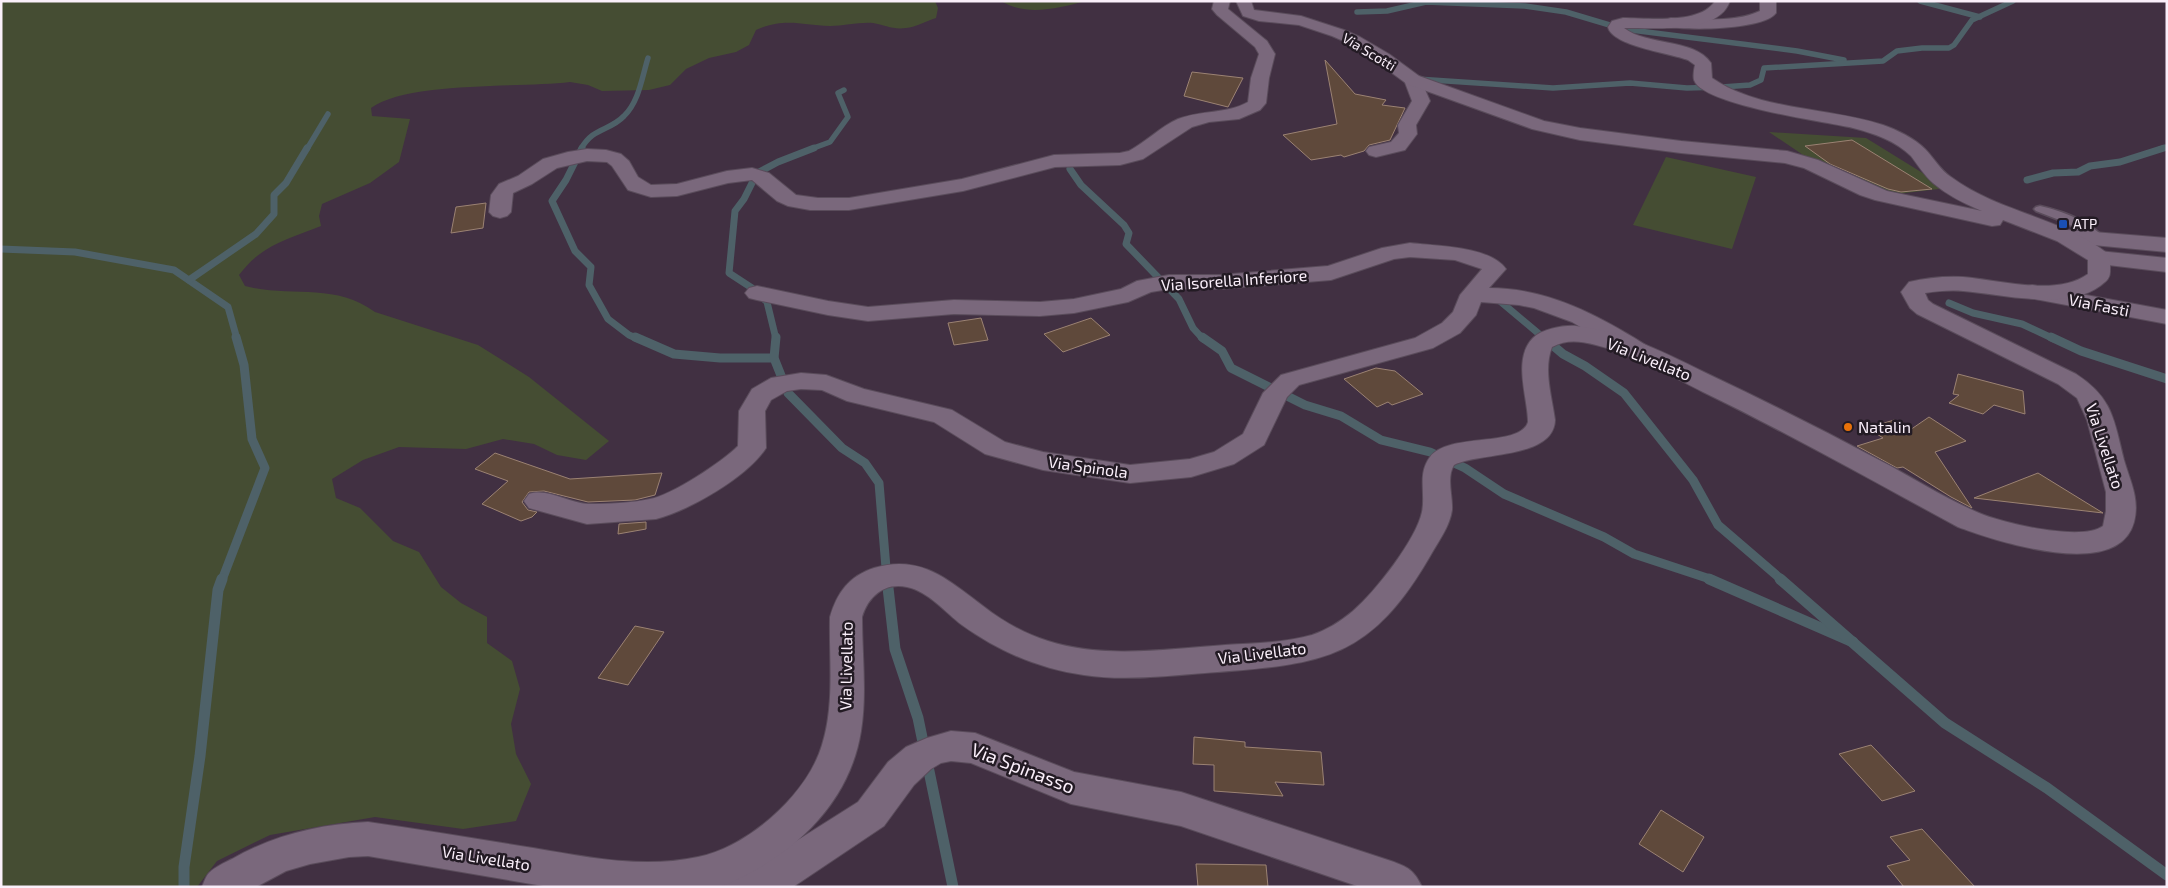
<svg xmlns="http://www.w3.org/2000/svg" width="2168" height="888" font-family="'Exo 2',sans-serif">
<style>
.green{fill:#454d33}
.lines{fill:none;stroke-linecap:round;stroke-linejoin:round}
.stream-far3{stroke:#4e6168;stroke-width:5.5}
.stream-far2{stroke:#4e6168;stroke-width:7}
.stream-far1{stroke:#4e6168;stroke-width:9}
.stream{stroke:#4e6168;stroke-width:11}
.building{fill:#5f493b;stroke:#9b8273}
.lane-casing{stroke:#5a4c5b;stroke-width:3}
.street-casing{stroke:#5a4c5b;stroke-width:2}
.secondary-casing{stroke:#5a4c5b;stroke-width:2}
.lane{fill:#7a687c;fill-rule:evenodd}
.street{fill:#7a687c;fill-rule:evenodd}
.secondary{fill:#7a687c;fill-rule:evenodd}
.transit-dot{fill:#1a4fb4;stroke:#231b24;stroke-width:2}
.food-dot{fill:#e8710a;stroke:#231b24;stroke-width:2}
.labels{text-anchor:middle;stroke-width:5;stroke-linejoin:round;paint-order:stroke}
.far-street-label{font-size:14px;fill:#faeffa;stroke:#231b24}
.far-poi-label{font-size:14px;fill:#faeffa;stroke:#231b24;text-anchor:start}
.street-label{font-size:16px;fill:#faeffa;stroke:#231b24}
.poi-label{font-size:16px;fill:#faeffa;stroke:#231b24;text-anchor:start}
.near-street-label{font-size:19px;fill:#faeffa;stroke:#231b24}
</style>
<rect width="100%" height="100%" fill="#413042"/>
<g class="green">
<path d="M1,1H935L938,8L936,18C926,21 916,27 906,28C893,30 885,25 873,23C859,22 844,26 830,26C801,25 785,17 756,30L749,45L736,52L709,58L686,69L670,85L649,90L602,91L588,85L570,82C521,88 408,81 371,108L372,116L410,119L399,162L370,183L322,204L319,216L321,226C288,239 261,245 239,275L245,286C290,298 334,282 375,312L478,345L529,377L609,441L586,460L557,455L534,444L503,439L466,449L399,447L363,460L332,479L336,498L360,508L393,541L419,552L441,587L461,603L487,617V643L512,661L520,689L511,724L516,754L531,784L516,821L463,829L375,817L270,835L217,861L197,887H1Z"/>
<path d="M1001,1H1086C1058,8 1027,17 1001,1Z"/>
<polygon points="1769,132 1866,138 1947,188 1897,194 1877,189 1839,165 1825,166 1812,161"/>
<polygon points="1666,157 1756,177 1732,249 1633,225"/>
</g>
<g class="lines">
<g class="stream-far3">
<polyline points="1920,1 1980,17"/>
<polyline points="1357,12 1387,11 1426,2 1525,6 1566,12 1623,29 1797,51 1844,60"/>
<polyline points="1417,79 1553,88 1630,83 1687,88 1722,87 1750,85 1761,80 1764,68 1883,61 1897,51 1922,48 1949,48 1954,45 1972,20 2013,1"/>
<polyline points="307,149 328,114"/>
<path d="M581,149C593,127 610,131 624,116C639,102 642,77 648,58"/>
<polyline points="811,149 830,142 848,117 838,93 844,90"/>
<polyline points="2160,149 2167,147"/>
</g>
<g class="stream-far2">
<polyline points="582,148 566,180 552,201 575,251 591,267 589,285 608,319 629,335 638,339"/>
<polyline points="1070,169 1081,185 1124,225 1129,233 1126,244 1179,299 1193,328 1203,339"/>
<polyline points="2027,180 2053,173 2078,172 2090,166 2120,162 2164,148"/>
<polyline points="1,249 75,252 174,270 228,307 237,339"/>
<polyline points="189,280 256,234 274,214 274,195 286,183 307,148"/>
<polyline points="1494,296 1545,339"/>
<polyline points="1949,303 1973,313 2022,324 2054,339"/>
<polyline points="776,339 767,302 752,288 729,273 735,211 744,199 755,177 759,172 778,162 814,148"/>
</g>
<g class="stream-far1">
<polyline points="635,337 674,354 720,358 774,358"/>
<polyline points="776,337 774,358 788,393 842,448 865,463 879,483 887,580"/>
<polyline points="1202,337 1222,351 1231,368 1305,405 1341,416 1381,440 1430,452 1465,468 1504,494 1604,537 1634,554 1713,580"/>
<polyline points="1543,337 1563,354 1585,366 1624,393 1693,480 1718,525 1782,580"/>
<polyline points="2051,337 2081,351 2167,379"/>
<polyline points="222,580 265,468 252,439 244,365 236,337"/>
</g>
<g class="stream">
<polyline points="887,579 895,649 918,718 953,887"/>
<polyline points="1709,579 1853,642"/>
<polyline points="1780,579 1945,723 2047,788 2167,875"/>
<polyline points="184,887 184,867 200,756 218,590 222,579"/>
</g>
</g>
<g class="building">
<polygon points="1325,60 1355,94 1386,100 1382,105 1405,108 1390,140 1369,145 1364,151 1344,157 1341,155 1311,160 1283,135 1337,124"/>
<polygon points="1192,72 1243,78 1228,107 1184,96"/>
<polygon points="1852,140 1932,189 1901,192 1888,189 1830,164 1805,146"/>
<polygon points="486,203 483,228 451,233 456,207"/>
<polygon points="981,318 988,340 954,345 948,323"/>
<polygon points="1091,318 1110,335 1063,352 1044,334"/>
<polygon points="1376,368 1395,371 1423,394 1392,405 1388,402 1377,407 1344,379"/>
<polygon points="1958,374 2023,391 2025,414 1994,405 1983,414 1949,403 1959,395 1953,394"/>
<polygon points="1929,417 1966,441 1935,452 1972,508 1951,497 1903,467 1897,468 1857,446 1883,438 1868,428 1894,420 1910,430"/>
<polygon points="495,453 570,479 662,473 655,495 635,500 588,502 544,491 529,492 522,502 528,510 537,512 532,517 521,521 482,504 508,481 475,469"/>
<polygon points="2038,473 2103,513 1974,498"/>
<polygon points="646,522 646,529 618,534 619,524"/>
<polygon points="635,626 664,632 628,685 598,678"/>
<polygon points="1194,737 1245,742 1245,747 1321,752 1324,785 1275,782 1283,796 1214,791 1214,765 1193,764"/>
<polygon points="1871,745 1915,791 1882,801 1839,754"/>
<polygon points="1661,810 1704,837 1683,872 1639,844"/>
<polygon points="1922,829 1975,887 1904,887 1887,866 1910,860 1890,837"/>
<polygon points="1196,864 1266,865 1268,887 1198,887"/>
</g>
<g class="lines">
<defs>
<path id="lane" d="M2040,206C2062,211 2090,221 2105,239L2103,242H2095L2067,223L2036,211L2034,209L2036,207Z"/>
<g id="street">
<path d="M1214,1H1230L1228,9L1267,41L1275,54L1269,78L1266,103L1260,110L1239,119L1209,122L1192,127L1143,159L1120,165L1055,167L963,191L849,210H810L788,206L777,201L752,180L728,183L677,196L651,197L628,190L612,166L607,162L587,161L557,168L532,184L513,193L511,212L507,216L500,218L493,216L489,212L491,195L499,184L518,176L543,159L568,152L587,149L606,150L621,154L629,161L638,177L651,185L677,184L727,171L752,168L769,173L796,195L818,198H849L962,179L1054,155L1120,153L1129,151C1146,142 1160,127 1178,119C1201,110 1227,114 1248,102L1251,78L1259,54L1255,47L1217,15L1212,9Z"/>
<path d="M1760,1H1776V13C1764,30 1685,31 1665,26L1663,23L1665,20L1671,18C1700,19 1734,23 1760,11Z"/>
<polygon points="1413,75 1419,76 1430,101 1416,125 1417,134 1405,150 1376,157 1369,155 1366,151 1369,147 1391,142 1399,133 1398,125 1412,101 1404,80 1407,76"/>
<polygon points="2069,230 2167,238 2167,252 2061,242 2058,237 2061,232"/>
<path d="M1410,243C1436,246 1490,246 1506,269L1489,288C1548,288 1600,316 1649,347L1652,352L1649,357L1640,359L1631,357L1572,322L1534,308L1519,305L1481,302L1476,315L1460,333L1433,348L1299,385L1287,397L1264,445L1234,464L1191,477L1130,483L1043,470L985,454L934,422L847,401L822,390L801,389L787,391L771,400L765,411L766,448C747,477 690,510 656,519L587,524L529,508L524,501L529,494C549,488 568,503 588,504C606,504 633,503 650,499C672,495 722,462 738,446L739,411L752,389L771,378L801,373L826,375L864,389L952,410L1005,442L1043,452L1130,465L1190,459L1214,452L1243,434L1263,393L1281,375L1415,338L1442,323L1453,312L1460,295L1482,269L1455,260L1410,257L1394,259L1331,280L1220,289H1169L1151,292L1128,302L1074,313L1040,316L954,314L868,321L828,315L757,300L749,298L745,293L749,288L757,286L828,301L868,307L954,300L1040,302L1074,299L1121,289L1137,281L1169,275H1220L1328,266L1382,248Z"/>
<polygon points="2099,251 2167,258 2167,272 2091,263 2088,258 2091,253"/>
<polygon points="2032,285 2167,310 2167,324 2024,297 2020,292 2024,287"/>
<path d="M951,731L975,733L1074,772L1181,792L1391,861C1408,867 1414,870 1422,887H1360L1181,826L1071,804L971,763L951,761L941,763L931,769L914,785L884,826L793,887L694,886L688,873L694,860C720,850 744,861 771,857L858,802L888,762L906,747L927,738Z"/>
</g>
<path id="secondary" d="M1236,1H1251L1254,10L1301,16L1344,30L1360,37L1389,54L1419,76L1544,121L1580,128L1681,141L1787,151L1818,160L1887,191L1982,211C1965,204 1947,195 1933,183C1924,175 1918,165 1911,156C1896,141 1873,133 1853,128C1827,122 1702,105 1694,80C1693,76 1694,69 1695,65L1688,60C1670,53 1612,46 1608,27L1612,21L1623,18C1648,18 1700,25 1715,1H1730C1728,6 1725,11 1721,14C1699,33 1652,27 1624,28C1647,46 1694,38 1711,63L1712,78C1759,111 1829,107 1883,125C1897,130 1914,138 1925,149C1934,158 1940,170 1951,177C1998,212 2060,217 2107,253C2111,259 2110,265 2110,272C2110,279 2105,282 2100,286C2066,311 2002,294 1963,291C1951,290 1938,291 1925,293L1928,300L1933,304L2076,374C2113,398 2114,420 2124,460C2130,481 2140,499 2134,522C2118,582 1996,541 1958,527C1873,481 1790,434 1703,392C1669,375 1634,354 1596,345C1580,341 1567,339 1552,347C1543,370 1552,397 1555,420C1554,459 1479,452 1454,465C1446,478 1453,496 1452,510C1450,525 1440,539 1433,551C1370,662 1323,664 1205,673C1165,676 1123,681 1084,675C1040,669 998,651 962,625C946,613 928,591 907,587C884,582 868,597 862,617C862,655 867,694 861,731C849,807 788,860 720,887H549L368,856L349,857L310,864L286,871L256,887H202C204,882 206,876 209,873C215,867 224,863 232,859C274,835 320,824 368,822C423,830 478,839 533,848C587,857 642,869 698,857C748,847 807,795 822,745C835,704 829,659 830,617C837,593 849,576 874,568C921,554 948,580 983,606C1002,621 1025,634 1048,641C1104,659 1168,649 1225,645C1254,643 1284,643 1312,635C1327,630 1341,621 1353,611C1375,592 1416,540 1422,512C1426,493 1417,474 1430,457C1449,432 1520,448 1528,422C1528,398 1512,359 1533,338C1542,329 1564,325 1576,326C1624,331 1667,354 1710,375C1767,402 1823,430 1879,460C1912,477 1944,498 1979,513C2002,523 2082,542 2103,526L2106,511V492L2087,420L2077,398L2058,384L1917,314L1910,308L1901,292L1909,282C1926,278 1945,276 1963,277C2000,280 2056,297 2088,274V260L2057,241L2003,220L2000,225L1992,226L1875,200L1860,195L1804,168L1785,163L1681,153L1580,140L1532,129L1407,84L1377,62L1348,43L1332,36L1299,25L1259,21L1243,16Z"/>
</defs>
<use href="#lane" class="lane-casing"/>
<use href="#street" class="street-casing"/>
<use href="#secondary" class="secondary-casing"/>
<use href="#lane" class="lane"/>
<use href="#street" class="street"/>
<use href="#secondary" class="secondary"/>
</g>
<rect class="transit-dot" x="2058" y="219" width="10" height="10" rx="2.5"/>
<circle class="food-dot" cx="1848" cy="427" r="5"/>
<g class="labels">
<g class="far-street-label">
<text transform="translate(1369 52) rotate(31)" y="5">Via Scotti</text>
</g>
<g class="far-poi-label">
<text x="2073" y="229">ATP</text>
</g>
<g class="street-label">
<text transform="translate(1234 280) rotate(-4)" y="6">Via Isorella Inferiore</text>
<text transform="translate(2099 305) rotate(11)" y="6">Via Fasti</text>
<text transform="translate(1649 359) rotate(22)" y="6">Via Livellato</text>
<text transform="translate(2105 446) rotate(72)" y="6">Via Livellato</text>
<text transform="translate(1088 467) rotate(8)" y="6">Via Spinola</text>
<text transform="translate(1262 653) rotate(-7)" y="6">Via Livellato</text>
<text transform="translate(846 666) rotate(-89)" y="6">Via Livellato</text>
<text transform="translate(486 858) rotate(9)" y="6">Via Livellato</text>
</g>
<g class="poi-label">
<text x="1858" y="433">Natalin</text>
</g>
<g class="near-street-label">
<text transform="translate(1023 768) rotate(21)" y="7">Via Spinasso</text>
</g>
</g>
<rect width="2168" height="888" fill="none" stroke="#faeffa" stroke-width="5"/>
</svg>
